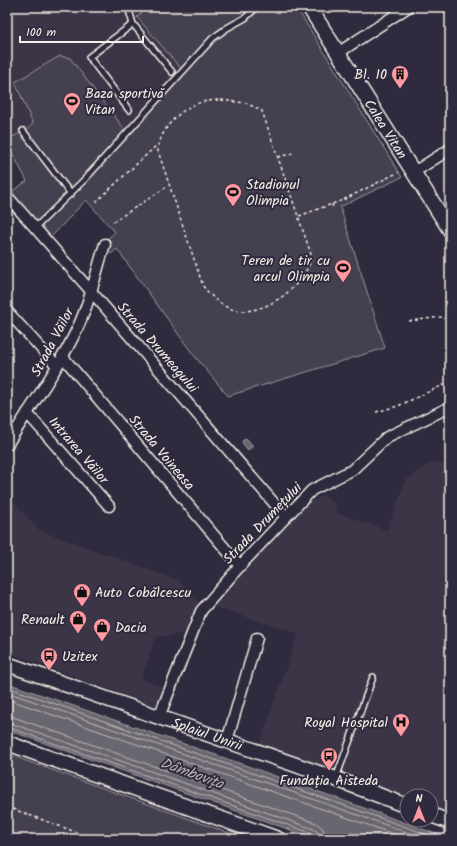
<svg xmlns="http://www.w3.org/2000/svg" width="457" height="846" font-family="Kalam,sans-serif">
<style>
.built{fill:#3b3647}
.green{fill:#454050;stroke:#9c989c}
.water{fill:#6a6670;stroke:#a19ea0}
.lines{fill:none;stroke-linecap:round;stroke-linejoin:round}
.shore{stroke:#bdb9b8;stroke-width:1}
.service-casing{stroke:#f4f1e8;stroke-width:8}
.minor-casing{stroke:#f4f1e8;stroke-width:13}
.secondary-casing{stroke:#f4f1e8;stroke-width:17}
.path{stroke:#f4f1e8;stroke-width:1.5;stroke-dasharray:3 3;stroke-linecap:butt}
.service{stroke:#2f2a3d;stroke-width:5}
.minor{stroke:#2f2a3d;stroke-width:10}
.secondary{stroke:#2f2a3d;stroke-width:14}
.labels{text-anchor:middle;stroke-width:4;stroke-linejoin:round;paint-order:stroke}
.poi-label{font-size:14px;fill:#f4f1e8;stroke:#2f2a3d;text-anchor:start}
.street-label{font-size:14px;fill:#f4f1e8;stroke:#2f2a3d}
.water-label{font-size:15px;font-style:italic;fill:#b6b2b2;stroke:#2f2a3d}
</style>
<rect width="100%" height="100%" fill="#2f2a3d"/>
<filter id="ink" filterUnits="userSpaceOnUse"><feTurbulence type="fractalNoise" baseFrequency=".025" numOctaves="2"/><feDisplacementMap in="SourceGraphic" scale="8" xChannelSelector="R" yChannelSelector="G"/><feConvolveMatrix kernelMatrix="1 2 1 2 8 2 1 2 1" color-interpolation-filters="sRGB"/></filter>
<g filter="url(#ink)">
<g class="built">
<polygon points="7,7 149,7 137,17 182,70 125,130 70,58 60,56 15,82 33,124 26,130 7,140"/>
<polygon points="433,461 450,467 450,813 431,806 431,796 407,797 260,743 298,634 212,606 307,503 324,495 335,503 336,513 387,530 406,480"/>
<polygon points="7,494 39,530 178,580 201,605 188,633 156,637 141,679 164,688 157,707 7,652"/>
</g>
<g class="green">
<polygon points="149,7 244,7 251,16 260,7 296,7 402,177 340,207 385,348 228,396 192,353 117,249 111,254 103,243 115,232 86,200 51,237 11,192 27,181 7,143 7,140 26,130 33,124 15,82 60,56 70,58 125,130 182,70 137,17"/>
<polygon points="7,754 246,839 7,839"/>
</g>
<g class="water">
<polygon points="246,438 253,446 248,450 243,444 242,441"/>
<polygon points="7,683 242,764 450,839 316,839 19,734 7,730"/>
</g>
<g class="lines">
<g class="shore">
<polyline points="7,687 440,839"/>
<polyline points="7,692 426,839"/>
<polyline points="7,699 408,839"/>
<polyline points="7,716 13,717 316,823 323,829 326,839"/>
<polyline points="7,722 153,772 313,829 318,832 320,839"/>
<polyline points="7,727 311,833 314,836 315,839"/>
</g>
<defs>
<g id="service">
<polyline points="128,7 133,24 172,72"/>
<polyline points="129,110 89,57 133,24"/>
<polyline points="23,131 71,194"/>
<polyline points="35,228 85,179 213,38 227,28 245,18 257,7"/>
<polyline points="336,778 373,677"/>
</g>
<g id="minor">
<polyline points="449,7 450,8"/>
<polyline points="338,53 408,7"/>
<polyline points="414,172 450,149"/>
<polyline points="7,196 90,290 286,517"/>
<polyline points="7,311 57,366"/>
<polyline points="62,356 240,566"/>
<polyline points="27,413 109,506"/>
<path d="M7,445C30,407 58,370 77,329C90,303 96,272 105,244"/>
<polyline points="159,717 201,611 240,566 286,517 312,490 352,470 387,437 450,407"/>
<polyline points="227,741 257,638"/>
</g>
<g id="secondary">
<path id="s1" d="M309,7L450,230"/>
<path id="s2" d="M7,664L336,779L407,806"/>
<polyline points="7,743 278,839"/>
<polyline points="431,815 450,822"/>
</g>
</defs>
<use href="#service" class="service-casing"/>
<use href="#minor" class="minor-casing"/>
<use href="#secondary" class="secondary-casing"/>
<g class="path">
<path d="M221,100L246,103L262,111L312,257C304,285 270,312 241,311C225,310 212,298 203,286L158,151C159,131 178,111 196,104C204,101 213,100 221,100Z"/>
<polyline points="278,157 293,153 294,155"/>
<polyline points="96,202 158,144"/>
<polyline points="332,204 333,208"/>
<polyline points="299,216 343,200 399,172"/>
<polyline points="113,222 168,186"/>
<polyline points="409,321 450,316"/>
<polyline points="376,412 398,406 450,382"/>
<polyline points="7,807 95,839"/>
</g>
<use href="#service" class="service"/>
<use href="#minor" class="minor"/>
<use href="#secondary" class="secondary"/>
</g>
</g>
<defs>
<symbol id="building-pin" viewBox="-11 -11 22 30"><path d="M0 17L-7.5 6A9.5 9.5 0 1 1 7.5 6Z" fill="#ff9aa2" stroke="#2f2a3d"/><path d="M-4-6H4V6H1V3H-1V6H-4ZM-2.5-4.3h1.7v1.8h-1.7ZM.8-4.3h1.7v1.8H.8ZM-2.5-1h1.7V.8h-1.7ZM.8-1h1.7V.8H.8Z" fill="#111"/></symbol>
<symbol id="stadium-pin" viewBox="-11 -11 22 30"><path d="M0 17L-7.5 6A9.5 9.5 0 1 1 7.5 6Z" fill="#ff9aa2" stroke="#2f2a3d"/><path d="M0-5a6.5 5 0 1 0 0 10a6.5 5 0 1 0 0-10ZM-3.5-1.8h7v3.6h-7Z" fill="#111"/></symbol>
<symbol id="shop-pin" viewBox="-11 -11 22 30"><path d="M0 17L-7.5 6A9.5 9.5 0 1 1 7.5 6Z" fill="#ff9aa2" stroke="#2f2a3d"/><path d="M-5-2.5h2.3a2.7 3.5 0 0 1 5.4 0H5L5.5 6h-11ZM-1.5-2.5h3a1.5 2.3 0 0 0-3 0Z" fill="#111"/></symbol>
<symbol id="bus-pin" viewBox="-11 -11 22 30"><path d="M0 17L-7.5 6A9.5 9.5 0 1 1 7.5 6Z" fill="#ff9aa2" stroke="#2f2a3d"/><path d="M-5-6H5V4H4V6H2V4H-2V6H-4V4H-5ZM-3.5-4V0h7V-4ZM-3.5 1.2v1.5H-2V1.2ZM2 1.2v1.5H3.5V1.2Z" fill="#111"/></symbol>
<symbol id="hospital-pin" viewBox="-11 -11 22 30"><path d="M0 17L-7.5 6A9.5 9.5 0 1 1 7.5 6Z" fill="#ff9aa2" stroke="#2f2a3d"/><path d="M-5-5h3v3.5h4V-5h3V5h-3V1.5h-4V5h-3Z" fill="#111"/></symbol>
</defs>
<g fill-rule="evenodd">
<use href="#building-pin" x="390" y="64" width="20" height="27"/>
<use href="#stadium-pin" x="62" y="91" width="20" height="27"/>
<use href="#stadium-pin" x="223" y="182" width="20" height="27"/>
<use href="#stadium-pin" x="333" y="258" width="20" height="27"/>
<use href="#shop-pin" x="72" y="582" width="20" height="27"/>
<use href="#shop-pin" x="68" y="609" width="20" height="27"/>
<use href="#shop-pin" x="92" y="617" width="20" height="27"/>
<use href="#bus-pin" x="39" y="646" width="20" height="27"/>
<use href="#hospital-pin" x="391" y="712" width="20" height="27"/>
<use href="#bus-pin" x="319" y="746" width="20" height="27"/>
</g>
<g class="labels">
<g class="poi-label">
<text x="387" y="79" text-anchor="end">Bl. 10</text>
<text x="85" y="98">Baza sportivă<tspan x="85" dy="16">Vitan</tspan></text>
<text x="246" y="189">Stadionul<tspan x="246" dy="16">Olimpia</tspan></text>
<text x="330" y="265" text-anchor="end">Teren de tir cu<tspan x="330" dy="16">arcul Olimpia</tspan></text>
<text x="95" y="597">Auto Cobălcescu</text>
<text x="65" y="624" text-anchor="end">Renault</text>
<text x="115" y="632">Dacia</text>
<text x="62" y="661">Uzitex</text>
<text x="388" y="727" text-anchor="end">Royal Hospital</text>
<text x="329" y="785" text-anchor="middle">Fundația Aisteda</text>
</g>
<g class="street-label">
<text dy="5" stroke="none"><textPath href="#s1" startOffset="144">Calea Vitan</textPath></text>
<text transform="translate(52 342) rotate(-62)" y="5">Strada Văilor</text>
<text transform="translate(158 347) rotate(49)" y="5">Strada Drumeagului</text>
<text transform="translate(79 450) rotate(49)" y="5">Intrarea Văilor</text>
<text transform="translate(162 452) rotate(50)" y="5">Strada Voineasa</text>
<text transform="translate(262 523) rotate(-46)" y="5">Strada Drumețului</text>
<text dy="5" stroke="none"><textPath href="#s2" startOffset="212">Splaiul Unirii</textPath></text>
</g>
<g class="water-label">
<text transform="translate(192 773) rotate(20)" y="5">Dâmbovița</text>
</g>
</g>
<rect width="457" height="846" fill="none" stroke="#2f2a3d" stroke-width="24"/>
<rect x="12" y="12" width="433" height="822" fill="none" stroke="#f4f1e8" stroke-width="1.5" filter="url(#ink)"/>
<g transform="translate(419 808)"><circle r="19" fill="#2f2a3d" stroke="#7e7a81"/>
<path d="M0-3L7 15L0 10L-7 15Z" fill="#ff9aa2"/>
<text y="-6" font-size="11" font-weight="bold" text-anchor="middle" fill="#f4f1e8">N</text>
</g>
<path d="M20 36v6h123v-6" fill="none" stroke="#f4f1e8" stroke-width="2"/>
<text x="26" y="36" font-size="12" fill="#f4f1e8" stroke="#2f2a3d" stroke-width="3" paint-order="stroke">100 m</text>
</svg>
